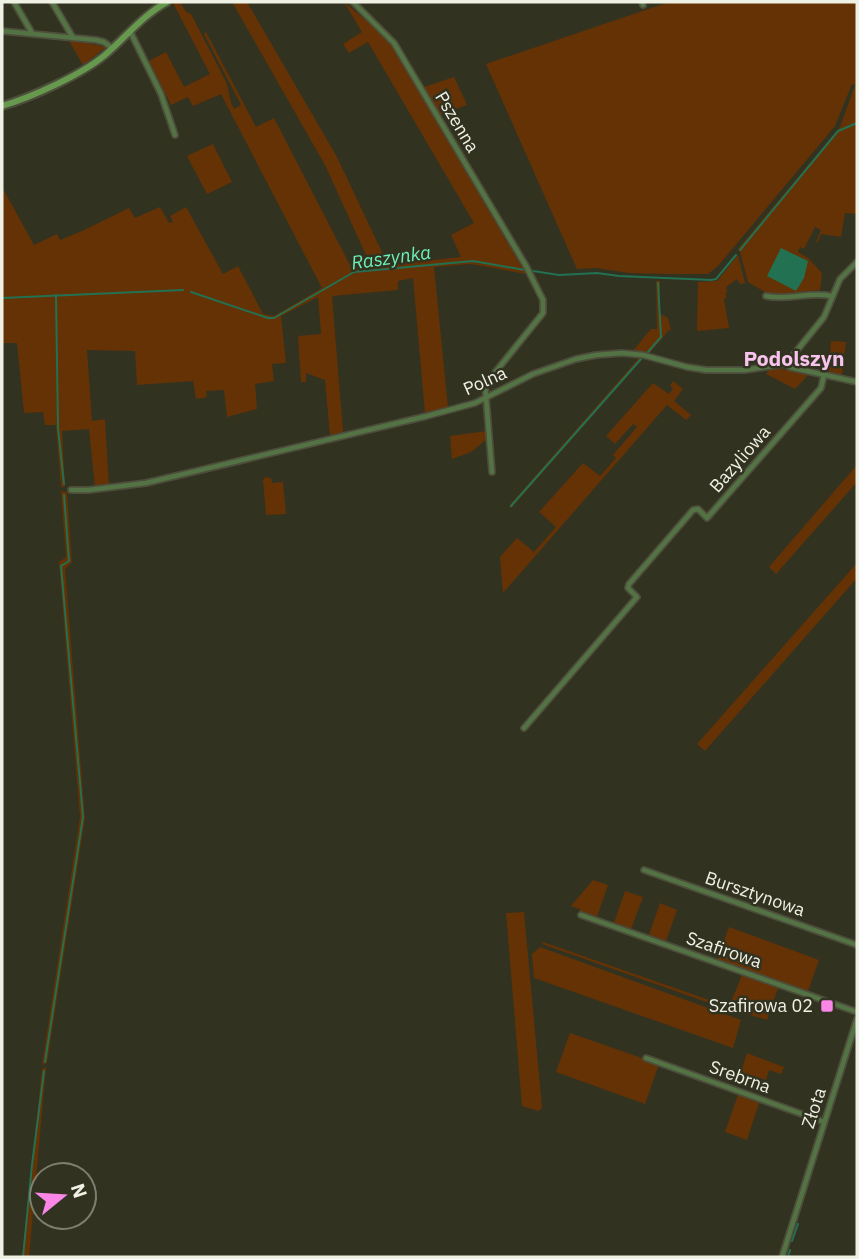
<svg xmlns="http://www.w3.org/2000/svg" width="859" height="1259" font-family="'IBM Plex Sans',sans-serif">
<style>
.green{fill:#653205}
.water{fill:#227152}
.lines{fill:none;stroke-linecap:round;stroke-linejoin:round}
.stream{stroke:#227152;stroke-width:2}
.street-casing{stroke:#4d4d3c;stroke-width:8}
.secondary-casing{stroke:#4d4d3c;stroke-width:10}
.street{stroke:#547345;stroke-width:4.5}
.secondary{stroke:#66984d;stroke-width:6}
.poi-dot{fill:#fa87e7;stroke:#323220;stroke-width:2.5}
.labels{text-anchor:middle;stroke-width:5;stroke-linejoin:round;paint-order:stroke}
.street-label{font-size:18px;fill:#f0f1e5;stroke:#323220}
.poi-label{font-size:18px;fill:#f0f1e5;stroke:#323220;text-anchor:end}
.water-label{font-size:19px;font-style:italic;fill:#6bf1b9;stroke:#323220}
.quarter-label{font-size:21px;font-weight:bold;fill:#f8c3ed;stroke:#323220}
</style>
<rect width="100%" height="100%" fill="#323220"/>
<g class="green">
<path d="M180,2L186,12L191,14L225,80C230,90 228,98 234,109L241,105L204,34L206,32L256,127L274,118L352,269L371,266L325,165L232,2H247L337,157L388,265L461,257L451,235L474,223L368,42L349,53L343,44L362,32L344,2L387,38L526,274L471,264L434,267L448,408L425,413L413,278L398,281V290L332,296L343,432L330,435L325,380L306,373V382H301L298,336L321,334L318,297L281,316L286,363L272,364L274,381L255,384L257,409L227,417L224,390L206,391L207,397L196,399L193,381L137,385L135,351L87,350L92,421L105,419L109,486L95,487L89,429L62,431L65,487H61L56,425H45L43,412L24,413L17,343H2V187L34,245L57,234L60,240L82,231L129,208L135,218L160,207L169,223L173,222L170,216L186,207L223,274L238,266L263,314L274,316L322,288L221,94L193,106L188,97L171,105L149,61L166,52L184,87L210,74L173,3Z"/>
<polygon points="669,2 857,2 857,214 845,213 841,237 821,234 818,242 816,242 821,230 815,227 804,249 800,247 798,252 808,258 822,273 820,290 770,295 748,282 740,252 738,249 840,127 855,85 852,84 835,126 718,266 708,274 666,274 629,273 596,268 577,269 486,64"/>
<polygon points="68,39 106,47 83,65"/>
<polygon points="454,77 467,105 439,115 424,87"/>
<polygon points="213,144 232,182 207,194 187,156"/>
<polygon points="738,255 745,283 740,284 737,279 726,287 727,292 725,294 727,297 724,299 729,328 697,331 698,282 717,281"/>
<polygon points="656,281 660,281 660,314 668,318 671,330 669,330 648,355 632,352 651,329 657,329"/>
<polygon points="831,341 846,342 842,375 829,373"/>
<polygon points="639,358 643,358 511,508 509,506"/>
<polygon points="777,368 808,375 795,389 766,374 769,370"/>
<polygon points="673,381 683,389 674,401 691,415 686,420 667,405 503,593 500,557 517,538 534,552 556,527 539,512 583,463 600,476 616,458 613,455 637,427 633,424 615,444 606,436 653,383 669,394 673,389 670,385"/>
<polygon points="487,431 488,438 471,452 452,459 450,436"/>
<polygon points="857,465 857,482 776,574 769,567"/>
<polygon points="265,477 271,478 272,483 283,482 286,514 266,515 263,480"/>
<polygon points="61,491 67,492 72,562 65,569 85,818 47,1063 42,1065 80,817 59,562 66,557"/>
<polygon points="857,563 857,578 705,751 697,744"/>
<polygon points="593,880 608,885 597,917 579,912 580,909 571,906"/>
<polygon points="625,891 643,897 631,929 614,923"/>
<polygon points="660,903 677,910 666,941 649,935"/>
<polygon points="524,912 542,1108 538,1111 522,1106 506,913"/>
<polygon points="729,927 819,960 808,991 717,960"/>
<polygon points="543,942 729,1007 742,975 778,988 767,1020 744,1013 743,1014 732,1011 542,944"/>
<polygon points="540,947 741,1020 733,1048 534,978 532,954"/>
<polygon points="570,1033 659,1064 645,1104 556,1072"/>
<polygon points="747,1053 784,1067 781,1074 769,1070 766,1080 741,1072"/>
<polygon points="46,1067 29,1257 22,1257 42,1069"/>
<polygon points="738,1095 759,1103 747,1140 725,1132"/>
</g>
<polygon class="water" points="781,248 808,261 804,278 796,291 767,276"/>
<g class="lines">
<g class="stream">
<polyline points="740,250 838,131 857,123"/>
<polyline points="533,271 559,275 597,273 619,276 711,280 716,279 736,255"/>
<polyline points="191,292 268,318 274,318 354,272 473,261 525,270"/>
<polyline points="56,295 58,428 64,484"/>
<polyline points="2,298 183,290"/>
<polyline points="648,352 661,337 658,283"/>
<polyline points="511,506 641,359"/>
<polyline points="45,1062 83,817 61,566 69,561 64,495"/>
<polyline points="792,1241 798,1224"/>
<polyline points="23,1257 32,1165 44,1071"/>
<polyline points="788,1257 790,1250"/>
</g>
<defs>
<g id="street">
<polyline points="14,2 32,33"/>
<polyline points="52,2 72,36"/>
<polyline points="353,2 394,43 526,266 543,300 543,313 485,385 492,472"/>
<polyline points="642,2 643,5"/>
<polyline points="2,31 96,40 104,42 112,48"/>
<polyline points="130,31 161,94 175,135"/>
<path d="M766,296C788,301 810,291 831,296"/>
<polyline points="786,364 789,367 857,382"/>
<polyline points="71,490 89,490 146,483 427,416 475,403 533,374 576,359 596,355 622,353 643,355 687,367 706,370 745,370 786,364 824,317 840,279 857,262"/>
<polyline points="524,728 637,597 628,588 629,584 693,510 698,509 707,518 821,388 824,375"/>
<polyline points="644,870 857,945"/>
<polyline points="581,915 857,1012"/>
<polyline points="646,1058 824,1122"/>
<polyline points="782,1257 857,1019"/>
</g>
<path id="secondary" d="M2,106C32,97 81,75 105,55C126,37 143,15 167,2"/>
</defs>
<use href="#street" class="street-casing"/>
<use href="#secondary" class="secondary-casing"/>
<use href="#street" class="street"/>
<use href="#secondary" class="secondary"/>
</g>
<rect class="poi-dot" x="820" y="999" width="14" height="14" rx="3.5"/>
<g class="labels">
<g class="street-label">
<text transform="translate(457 122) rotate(59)" y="6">Pszenna</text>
<text transform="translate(485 381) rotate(-24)" y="6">Polna</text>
<text transform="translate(740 459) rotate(-49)" y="6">Bazyliowa</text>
<text transform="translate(755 894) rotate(19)" y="6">Bursztynowa</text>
<text transform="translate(724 950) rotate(19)" y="6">Szafirowa</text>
<text transform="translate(740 1077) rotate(20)" y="6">Srebrna</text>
<text transform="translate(814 1108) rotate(-72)" y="6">Złota</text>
</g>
<g class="poi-label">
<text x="813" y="1012">Szafirowa 02</text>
</g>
<g class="water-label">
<text transform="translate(391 257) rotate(-8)" y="7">Raszynka</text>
</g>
<g class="quarter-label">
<text x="794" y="366">Podolszyn</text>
</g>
</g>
<rect width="859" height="1259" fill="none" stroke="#f0f1e5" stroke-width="7"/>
<g transform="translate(63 1196) rotate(72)"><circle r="33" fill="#323220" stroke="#7e7e6f" stroke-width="2"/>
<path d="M0-5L12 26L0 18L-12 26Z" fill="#fa87e7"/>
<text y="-10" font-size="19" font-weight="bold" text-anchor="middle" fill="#f0f1e5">N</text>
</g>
</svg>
